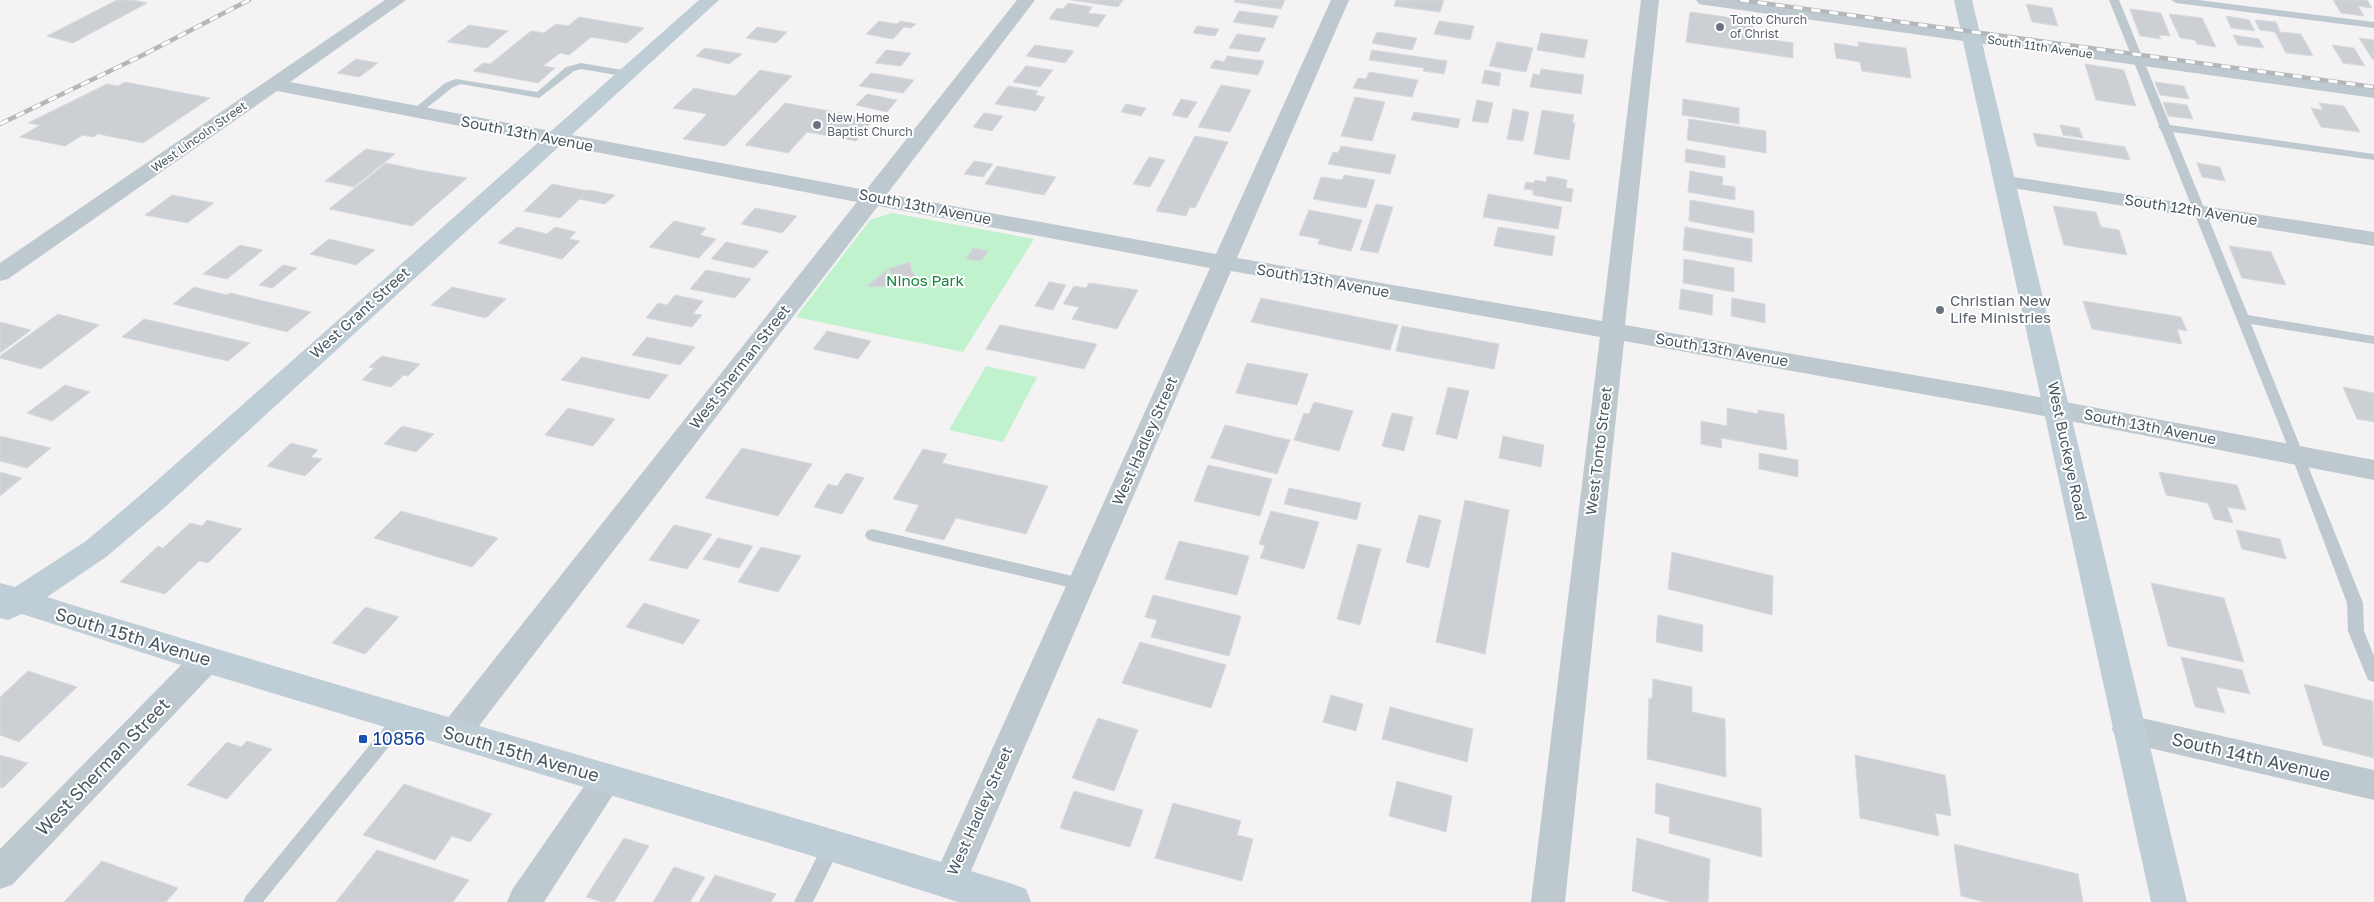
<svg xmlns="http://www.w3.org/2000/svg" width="2374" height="902" font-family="'Golos Text',sans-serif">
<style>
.green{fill:#c0f2cd}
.building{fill:#ccd0d5;stroke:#d6d9de}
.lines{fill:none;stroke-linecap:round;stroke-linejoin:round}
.service{fill:#bdc9cf;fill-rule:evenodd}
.minor{fill:#bdc9cf;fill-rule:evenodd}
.secondary{fill:#bfcdd6;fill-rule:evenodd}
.rail-casing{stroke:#b4b8bd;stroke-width:4.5}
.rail{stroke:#fff;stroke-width:3;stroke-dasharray:9;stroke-linecap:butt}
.worship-dot{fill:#6b7280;stroke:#fff;stroke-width:2}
.transit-dot{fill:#1a4fb4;stroke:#fff;stroke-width:2}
.labels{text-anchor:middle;stroke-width:4;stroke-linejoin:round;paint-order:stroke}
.far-worship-label{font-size:12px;fill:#5b616d;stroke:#fff;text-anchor:start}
.far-street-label{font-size:12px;fill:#495961;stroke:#fff}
.street-label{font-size:15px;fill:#495961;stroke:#fff}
.park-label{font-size:15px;fill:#13833c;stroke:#fff}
.worship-label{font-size:15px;fill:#5b616d;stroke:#fff;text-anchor:start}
.near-street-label{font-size:18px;fill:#495961;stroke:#fff}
.near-transit-label{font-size:18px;fill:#164399;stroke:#fff;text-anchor:start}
</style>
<rect width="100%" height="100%" fill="#f4f2f3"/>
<g class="green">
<polygon points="892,213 1034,239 963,352 796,317 870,220"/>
<polygon points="986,366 1037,377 1003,442 949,430"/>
</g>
<g class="building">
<polygon points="117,0 133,0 147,3 73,43 47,36"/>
<polygon points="1071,0 1123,0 1118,7"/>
<polygon points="1235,0 1285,0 1281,9 1234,2"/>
<polygon points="1396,0 1444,0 1440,12 1394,6"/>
<polygon points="2333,0 2367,0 2372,8 2358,6 2364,16 2341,13"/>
<polygon points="1068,3 1092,7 1088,13 1106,15 1098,27 1049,19 1057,8 1063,9"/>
<polygon points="2026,4 2052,8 2058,26 2032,22"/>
<polygon points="2130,9 2161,13 2170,36 2159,35 2161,39 2140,36"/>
<polygon points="1239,11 1278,16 1273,28 1233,22"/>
<polygon points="1690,12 1754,21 1753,37 1793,43 1793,58 1686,42"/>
<polygon points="2169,14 2202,18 2216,47 2197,44 2195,40 2180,38"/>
<polygon points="2226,16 2249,20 2255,31 2231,28"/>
<polygon points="579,17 644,28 627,43 591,37 569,55 560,53 543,66 555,68 538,83 473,71 483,63 490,64 531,31 544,33 556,24 568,26"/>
<polygon points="2255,20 2276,22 2280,32 2301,34 2313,56 2286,53 2275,32 2260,30"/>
<polygon points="879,21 897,24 900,21 916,24 911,28 904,27 893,39 866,34"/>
<polygon points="1439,21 1474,26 1470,40 1434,34"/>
<polygon points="469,25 508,31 487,48 447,42"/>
<polygon points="1197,26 1219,29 1215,36 1193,33"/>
<polygon points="757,27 787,32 776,43 746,38"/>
<polygon points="1377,32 1417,38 1412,50 1372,43"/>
<polygon points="1541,33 1588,40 1584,58 1537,50"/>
<polygon points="1237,34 1266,38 1259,52 1229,48"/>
<polygon points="2233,35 2259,39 2264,48 2238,45"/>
<polygon points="2359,38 2374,40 2374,60 2373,60"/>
<polygon points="1497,42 1533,48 1526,72 1489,66"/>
<polygon points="1858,42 1906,48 1911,78 1862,71 1860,62 1836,58 1834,43 1859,47"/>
<polygon points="1035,45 1074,51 1065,63 1026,56"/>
<polygon points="2332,45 2354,48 2365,66 2343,63"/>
<polygon points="705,48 742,54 729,64 696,56"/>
<polygon points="886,50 911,53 901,66 875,63"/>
<polygon points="1372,50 1447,61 1444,74 1423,71 1424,68 1369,60"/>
<polygon points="1227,56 1264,61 1258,75 1210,68 1215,60 1224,62"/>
<polygon points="356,59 378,63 359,77 337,73"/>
<polygon points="2085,64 2124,70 2136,106 2096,100"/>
<polygon points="1026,66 1053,70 1040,87 1013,82"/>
<polygon points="1541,69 1584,75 1581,94 1530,87 1533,74 1540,75"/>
<polygon points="760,70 792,76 725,146 683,139 707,114 673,108 694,88 735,96"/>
<polygon points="1485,70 1501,73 1499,86 1482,83"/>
<polygon points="1369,72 1418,80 1412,97 1353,88 1358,78 1366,79"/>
<polygon points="871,73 914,80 903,93 859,86"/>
<polygon points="125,82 210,98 143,143 98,134 93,137 83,135 65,146 20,137 40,125 28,123 107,84 118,86"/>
<polygon points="2155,82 2184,86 2189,99 2160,95"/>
<polygon points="1221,85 1251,90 1230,132 1198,127"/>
<polygon points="1008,86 1038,91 1035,95 1045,97 1036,111 995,104"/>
<polygon points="867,94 897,100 887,112 856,105"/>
<polygon points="1355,97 1385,102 1372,141 1341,136"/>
<polygon points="1181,99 1197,102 1187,118 1172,115"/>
<polygon points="1683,99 1739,108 1739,124 1682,115"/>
<polygon points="1477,100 1493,103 1488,123 1472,121"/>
<polygon points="2163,102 2187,105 2193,119 2168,116"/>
<polygon points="785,103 874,119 856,141 807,132 788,153 745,145"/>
<polygon points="2319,103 2344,106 2360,132 2321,127 2311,108 2323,110"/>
<polygon points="1126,104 1146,108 1141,116 1121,112"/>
<polygon points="1513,109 1529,112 1523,141 1507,139"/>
<polygon points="1542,110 1574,115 1572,123 1575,123 1569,160 1534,154"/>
<polygon points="1414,112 1460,119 1458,128 1411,120"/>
<polygon points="984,113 1003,116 992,131 973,127"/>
<polygon points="1689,119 1766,131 1766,153 1687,140"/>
<polygon points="2060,125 2079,128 2083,138 2063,135"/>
<polygon points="2033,133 2125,147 2130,160 2037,146"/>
<polygon points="1195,136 1228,142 1195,208 1190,207 1186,216 1156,211"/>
<polygon points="1341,146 1396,155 1390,174 1328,164 1333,152 1338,153"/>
<polygon points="366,149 395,154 354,187 325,181"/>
<polygon points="1686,149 1725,156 1725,168 1685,162"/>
<polygon points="1149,157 1165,160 1150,187 1133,184"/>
<polygon points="974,161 993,164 983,177 964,174"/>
<polygon points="386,163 420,170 467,178 412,226 329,209"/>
<polygon points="2197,163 2220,167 2225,181 2202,177"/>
<polygon points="997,166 1056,177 1044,195 985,184"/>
<polygon points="1690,171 1723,177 1722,185 1735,187 1735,200 1688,192"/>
<polygon points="1344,175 1375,180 1366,208 1313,199 1321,177 1342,180"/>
<polygon points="1547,176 1567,180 1566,188 1573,189 1571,202 1533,195 1533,190 1524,189 1526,182 1534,183 1535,180 1546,182"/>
<polygon points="552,184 588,191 560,218 524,211"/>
<polygon points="589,190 615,195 605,204 579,199"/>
<polygon points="1488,194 1562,207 1558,229 1483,217"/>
<polygon points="172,195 214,203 187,223 145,215"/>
<polygon points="1690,200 1754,211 1754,233 1689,221"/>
<polygon points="1376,204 1393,207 1378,253 1360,250"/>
<polygon points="2053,206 2096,212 2101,227 2119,230 2127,255 2064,245"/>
<polygon points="755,208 797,216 782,233 741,224"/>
<polygon points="1309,210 1362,220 1351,251 1318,244 1320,239 1299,235"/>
<polygon points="674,221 706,228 700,235 716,239 699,258 649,247"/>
<polygon points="517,227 547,234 555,227 576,232 569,239 580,241 562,259 498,243"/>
<polygon points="1498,227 1555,236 1552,256 1494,246"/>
<polygon points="1685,227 1752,239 1752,262 1683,250"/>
<polygon points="329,239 375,250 356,265 310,254"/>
<polygon points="726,242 769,251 754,268 711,259"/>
<polygon points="240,245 263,250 227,279 203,274"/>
<polygon points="2229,246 2271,252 2286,285 2242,278"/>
<polygon points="973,248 988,251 981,261 966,259"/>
<polygon points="1684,259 1734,268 1734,292 1683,283"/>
<polygon points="910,262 912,272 920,280 896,287 896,280 888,269"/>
<polygon points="283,265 297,268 272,288 259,285"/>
<polygon points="888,269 886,273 890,280 896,287 867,286"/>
<polygon points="706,270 751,279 735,298 690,289"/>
<polygon points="1049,282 1066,285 1053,310 1035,306"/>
<polygon points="1089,283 1138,290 1117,329 1072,319 1079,307 1063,304 1074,286 1086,288"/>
<polygon points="194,287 227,295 230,293 311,312 287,332 173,304"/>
<polygon points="452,287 506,299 486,318 431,305"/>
<polygon points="1681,289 1713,295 1712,315 1679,309"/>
<polygon points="675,295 703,301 693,314 702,315 692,327 646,318 658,303 667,305"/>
<polygon points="1261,298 1398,325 1390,350 1251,322"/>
<polygon points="1732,298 1765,304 1765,323 1731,316"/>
<polygon points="2083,301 2181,317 2187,331 2177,329 2182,344 2092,329"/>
<polygon points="58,314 99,325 41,369 0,358 0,356"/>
<polygon points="144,319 250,343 228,361 122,337"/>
<polygon points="0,322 31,330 0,353"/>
<polygon points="1000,325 1097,344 1084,369 986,349"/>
<polygon points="1402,326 1499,344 1494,369 1396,351"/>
<polygon points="827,331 871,341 858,359 813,349"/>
<polygon points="647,337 695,347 680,365 632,355"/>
<polygon points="382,356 420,364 408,376 404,375 391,387 362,380 374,368 369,367"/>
<polygon points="582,357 668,375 649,399 561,380"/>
<polygon points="1247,363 1308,374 1297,405 1236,393"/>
<polygon points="65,385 90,392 52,421 27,413"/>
<polygon points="1448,387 1469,391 1457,439 1436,434"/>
<polygon points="2343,387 2374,393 2374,422 2357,419"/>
<polygon points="1314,402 1353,411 1339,451 1294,440 1304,413 1309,414"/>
<polygon points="568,408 615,419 593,446 545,435"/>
<polygon points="1727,408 1758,414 1758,410 1784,414 1787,450 1721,438 1722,448 1701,444 1701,421 1727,426"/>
<polygon points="1392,413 1413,417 1404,451 1382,446"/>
<polygon points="1225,425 1290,440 1277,474 1211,458"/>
<polygon points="402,426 434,434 416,452 384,444"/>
<polygon points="0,436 51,448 27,468 0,461"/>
<polygon points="1503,436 1544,445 1541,467 1499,458"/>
<polygon points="291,443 318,450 311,457 322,459 305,476 267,466"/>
<polygon points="742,448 812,464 778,516 705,498"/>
<polygon points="923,449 947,454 942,463 1048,486 1026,534 956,518 944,540 905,531 919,505 893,499"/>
<polygon points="1759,453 1798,460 1798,477 1759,469"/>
<polygon points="1208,465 1272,479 1260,516 1194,501"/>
<polygon points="0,472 22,478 0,496"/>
<polygon points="2159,472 2237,485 2246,510 2227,507 2233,523 2214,519 2208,503 2166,495"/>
<polygon points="846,473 864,478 842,514 814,507 828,484 837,486"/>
<polygon points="1289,488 1361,503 1357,520 1284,504"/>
<polygon points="1465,500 1509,510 1485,654 1436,642"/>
<polygon points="401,511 498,538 472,567 374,538"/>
<polygon points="1271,511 1319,522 1304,569 1260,558 1265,546 1259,544"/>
<polygon points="1419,515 1441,520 1429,568 1406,562"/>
<polygon points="207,520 242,529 208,563 199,561 165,594 120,582 158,546 163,548 190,523 202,526"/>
<polygon points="674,525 712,534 687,569 649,560"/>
<polygon points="2236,530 2280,539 2286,559 2242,549"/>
<polygon points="718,538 753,546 739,568 703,559"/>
<polygon points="1179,541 1249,556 1237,595 1165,579"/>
<polygon points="1358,544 1381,549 1360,625 1337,619"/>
<polygon points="761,547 801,556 778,592 738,582"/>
<polygon points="1672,552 1773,576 1772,615 1668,589"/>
<polygon points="2151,583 2224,598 2244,662 2168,646"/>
<polygon points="1153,595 1241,616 1229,656 1151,637 1157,620 1145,617"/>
<polygon points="644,603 700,620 683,644 626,627"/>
<polygon points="366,607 399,617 365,654 332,643"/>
<polygon points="1658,615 1703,625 1702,652 1656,642"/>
<polygon points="1140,642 1226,665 1211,708 1122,683"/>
<polygon points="2181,657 2242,670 2250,694 2216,687 2225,713 2195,707"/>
<polygon points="28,671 77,687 19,742 0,735 0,697"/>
<polygon points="1653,679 1692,687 1692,712 1725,719 1726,777 1647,759 1649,698 1652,699"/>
<polygon points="2304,684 2373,701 2374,758 2323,745"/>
<polygon points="1331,695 1363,704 1356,731 1323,722"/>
<polygon points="1390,707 1473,729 1467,762 1382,739"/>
<polygon points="1098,718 1138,730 1114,791 1072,778"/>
<polygon points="247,741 272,749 227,799 187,785 227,742 241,747"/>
<polygon points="0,755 28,763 3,788 0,787"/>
<polygon points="1855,755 1945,775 1951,816 1935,813 1939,836 1860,818"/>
<polygon points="1397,781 1452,796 1446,832 1389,816"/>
<polygon points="1656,783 1761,808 1762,857 1669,833 1670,817 1655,813"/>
<polygon points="404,784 492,814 470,842 452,836 435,860 363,835"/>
<polygon points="1074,791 1143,810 1130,847 1060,828"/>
<polygon points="1173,803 1241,821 1237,835 1253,839 1242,881 1155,858"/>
<polygon points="624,838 649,846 614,902 602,902 586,897"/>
<polygon points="1637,838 1710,859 1708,902 1671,902 1632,891"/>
<polygon points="1954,844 2078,874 2083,902 1985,902 1961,896"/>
<polygon points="377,850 469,880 453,902 336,902"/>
<polygon points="102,861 178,888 166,902 64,902"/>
<polygon points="674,867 705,877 690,902 653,902"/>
<polygon points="715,875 776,894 771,902 699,902"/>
</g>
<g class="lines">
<g class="service">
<polygon points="2109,0 2119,0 2170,125 2374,154 2374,160 2173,132 2248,315 2374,336 2374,344 2251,324 2363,603 2364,631 2374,656 2374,682 2368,680 2348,631 2347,603 2292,457 2161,130 2158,127 2159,125"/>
<polygon points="2171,0 2198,0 2374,22 2374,28 2176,3"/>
<polygon points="581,63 628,71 633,74 628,77 581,69 574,71 539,98 461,84 453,87 419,114 415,115 410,112 445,83 456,79 537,92 566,67"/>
<polygon points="872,529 1081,578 1086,580 1089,584 1086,588 1081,590 872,541 867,539 865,535 867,531"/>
<polygon points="402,711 408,713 410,718 408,723 263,902 243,902 246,896 396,713"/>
<polygon points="832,837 838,839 841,845 813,902 794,902 826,839"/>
</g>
<g class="minor">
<polygon points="385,0 406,0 290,82 866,190 1017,0 1035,0 887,194 1216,254 1331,0 1349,0 1237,258 1602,321 1641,0 1659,0 1625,325 2012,392 2374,460 2374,480 2012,410 1624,341 1565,902 1531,902 1600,337 1231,271 961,894 949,899 937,894 932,882 1210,268 878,206 465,744 454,748 443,744 438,734 443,724 857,202 277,91 8,279 0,281 0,263"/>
<polygon points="1696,0 1744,0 2374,86 2374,98 1705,5 1699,4"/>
<polygon points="2007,176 2374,232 2374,246 2000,186 1996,182 2000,178"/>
<polygon points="206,647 217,651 221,660 217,669 12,885 0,889 0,849 195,651"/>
<polygon points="2128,715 2374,770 2374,800 2128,743 2117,739 2112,729 2117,719"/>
<polygon points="607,764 618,769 623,779 544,902 507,902 512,890 596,769"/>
</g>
<g class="secondary">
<path d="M699,0H719L164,508L106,557L47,597C368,697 692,785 1013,884L1026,889L1031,902H958L832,862L206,673L22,614L8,620L0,618V583L15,587L86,541L144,492Z"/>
<polygon points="1954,0 1972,0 2187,902 2151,902"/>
</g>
<defs>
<g id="rail">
<polyline points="1740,0 2374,87"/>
<polyline points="0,124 141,56 249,0"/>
</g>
</defs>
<use href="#rail" class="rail-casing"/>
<use href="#rail" class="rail"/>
</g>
<g class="worship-dot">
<circle cx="1720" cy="27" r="5"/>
<circle cx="817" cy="125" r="5"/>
<circle cx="1940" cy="310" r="5"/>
</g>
<rect class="transit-dot" x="358" y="734" width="10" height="10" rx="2.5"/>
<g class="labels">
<g class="far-worship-label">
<text x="1730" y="24">Tonto Church<tspan x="1730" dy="14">of Christ</tspan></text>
<text x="827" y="122">New Home<tspan x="827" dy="14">Baptist Church</tspan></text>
</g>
<g class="far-street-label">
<text transform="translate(2040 47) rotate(8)" y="4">South 11th Avenue</text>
<text transform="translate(199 137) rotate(-35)" y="4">West Lincoln Street</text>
</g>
<g class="street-label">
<text transform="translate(527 134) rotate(11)" y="5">South 13th Avenue</text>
<text transform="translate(925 207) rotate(11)" y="5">South 13th Avenue</text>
<text transform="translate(2191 210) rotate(9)" y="5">South 12th Avenue</text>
<text transform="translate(1323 281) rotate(10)" y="5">South 13th Avenue</text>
<text transform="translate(360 313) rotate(-42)" y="5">West Grant Street</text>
<text transform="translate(1722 350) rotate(10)" y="5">South 13th Avenue</text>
<text transform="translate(740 367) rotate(-52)" y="5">West Sherman Street</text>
<text transform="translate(2150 427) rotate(11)" y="5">South 13th Avenue</text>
<text transform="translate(1145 441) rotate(-66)" y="5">West Hadley Street</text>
<text transform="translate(1599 451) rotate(-83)" y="5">West Tonto Street</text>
<text transform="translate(2067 451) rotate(78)" y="5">West Buckeye Road</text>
<text transform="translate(980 811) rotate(-66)" y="5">West Hadley Street</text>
</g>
<g class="park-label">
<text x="925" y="286">Ninos Park</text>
</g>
<g class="worship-label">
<text x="1950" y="306">Christian New<tspan x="1950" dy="17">Life Ministries</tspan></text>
</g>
<g class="near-street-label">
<text transform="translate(133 637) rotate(17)" y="6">South 15th Avenue</text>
<text transform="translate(521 754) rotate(16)" y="6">South 15th Avenue</text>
<text transform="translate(2251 757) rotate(13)" y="6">South 14th Avenue</text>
<text transform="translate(103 767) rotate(-46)" y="6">West Sherman Street</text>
</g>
<g class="near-transit-label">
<text x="373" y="745">10856</text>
</g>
</g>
</svg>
